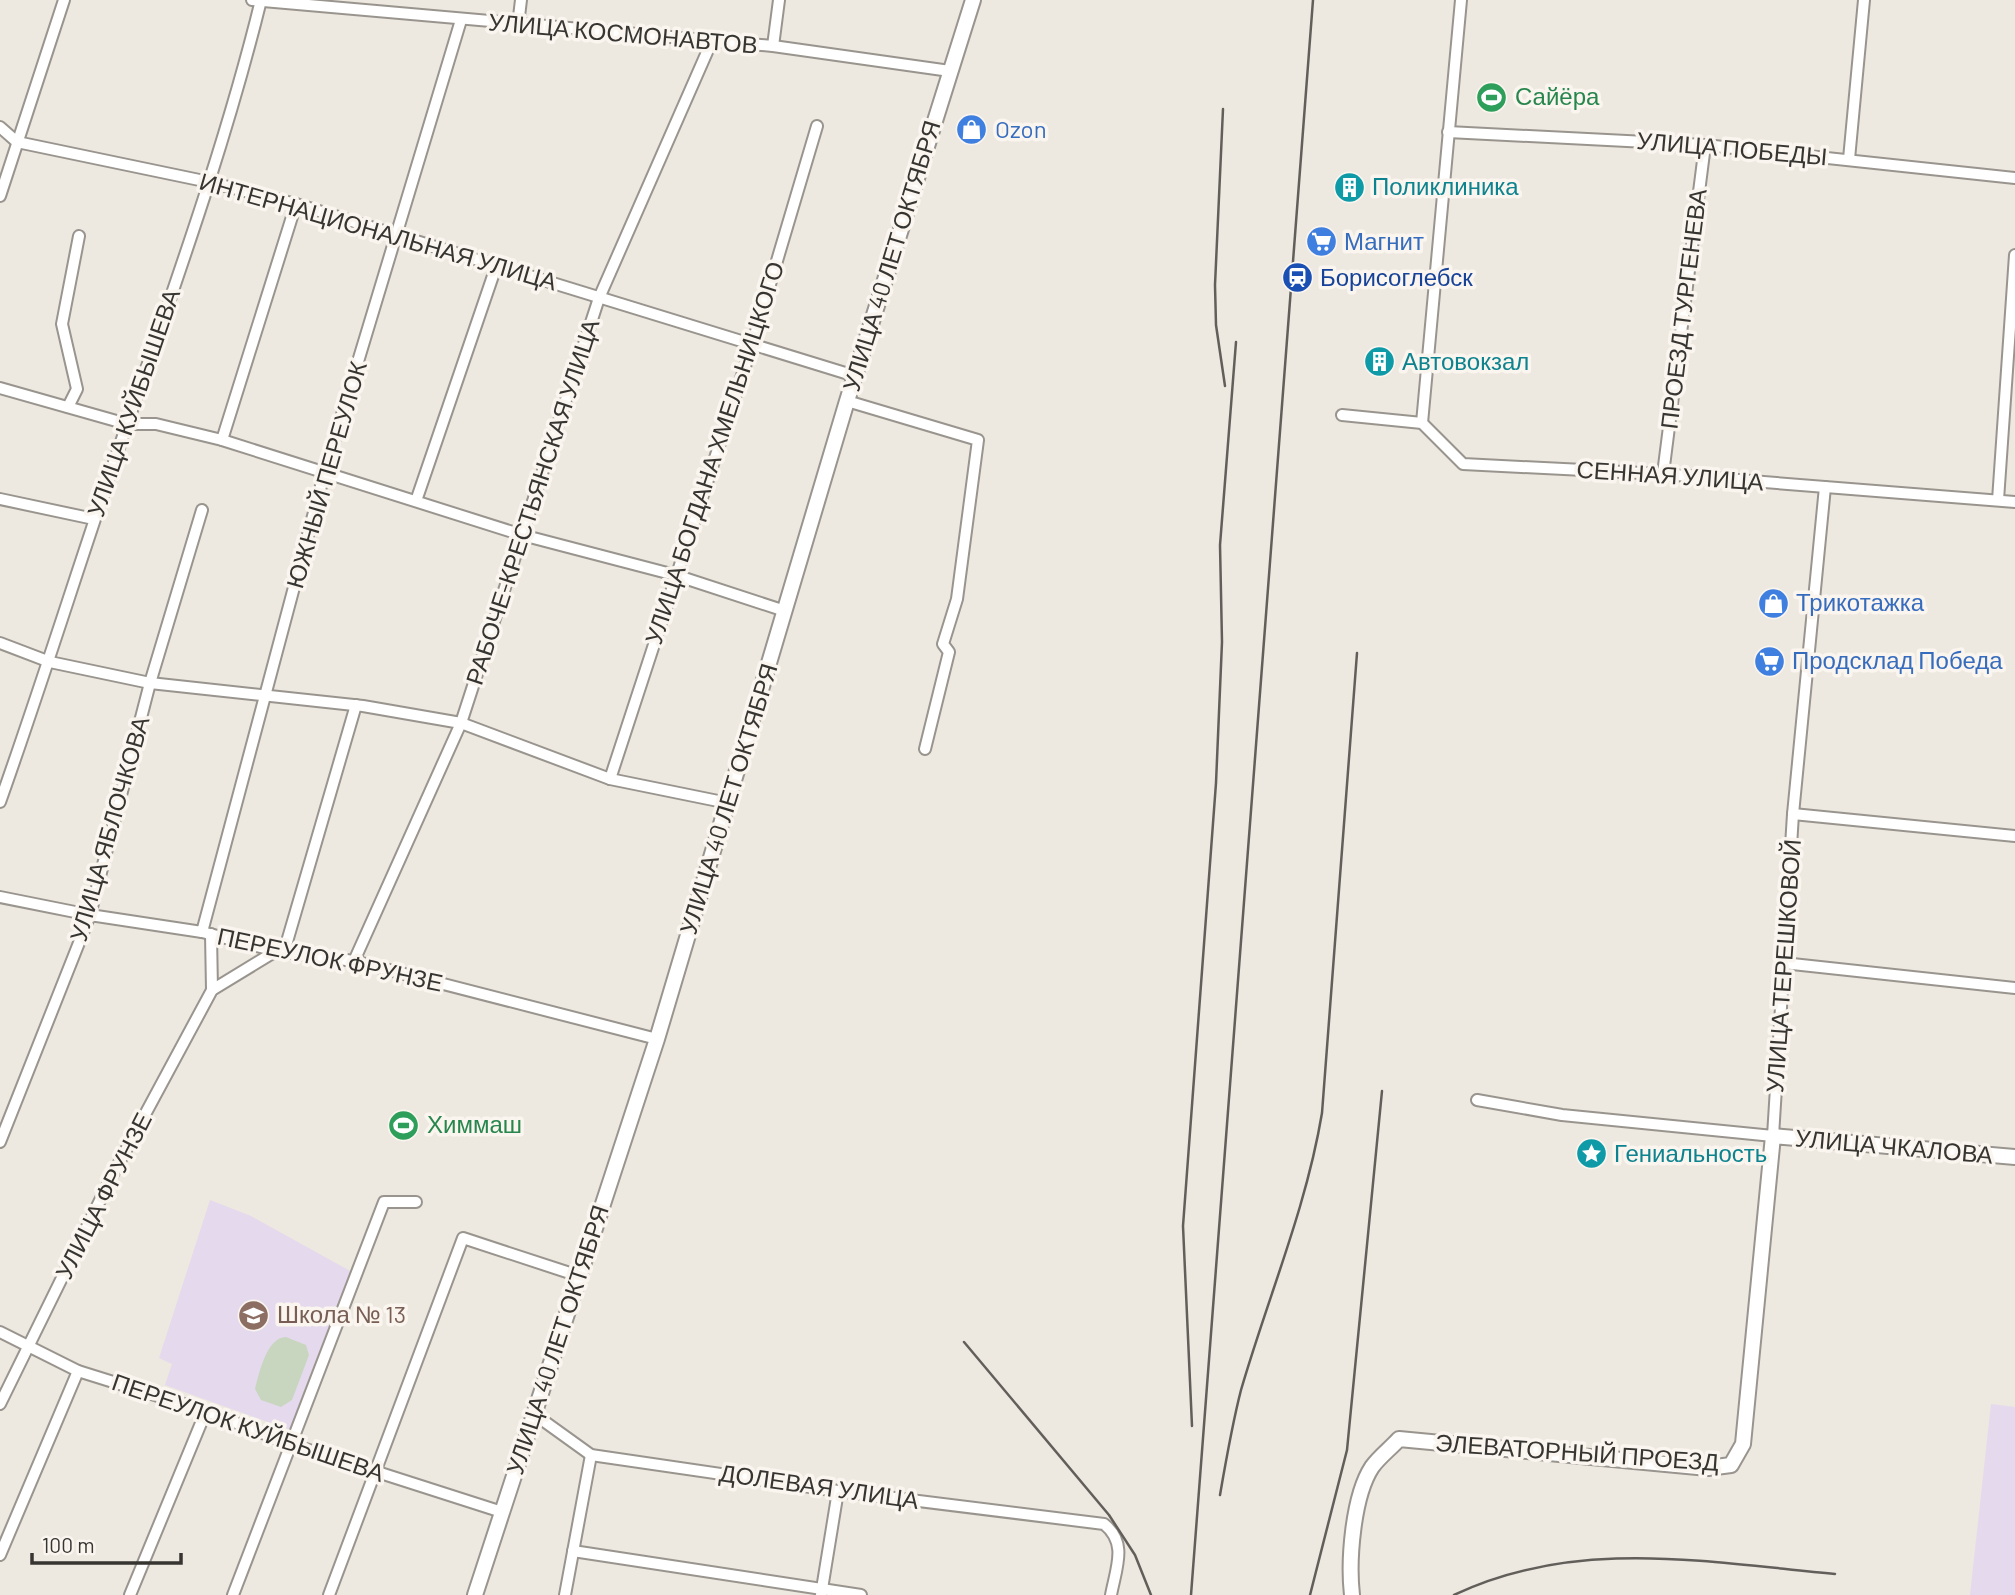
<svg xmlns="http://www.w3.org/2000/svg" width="2015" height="1595" font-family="Barlow,sans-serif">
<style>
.education{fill:#e5d9ed}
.green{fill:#c8d6bf}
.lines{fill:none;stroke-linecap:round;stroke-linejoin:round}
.minor-casing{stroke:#99958e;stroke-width:14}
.tertiary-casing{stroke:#99958e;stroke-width:18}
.minor{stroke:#fff;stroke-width:10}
.tertiary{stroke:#fff;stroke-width:14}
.rail{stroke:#625f5b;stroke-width:2.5}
.labels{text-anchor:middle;stroke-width:7;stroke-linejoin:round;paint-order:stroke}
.street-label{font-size:24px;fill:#373532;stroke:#faf5ee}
.leisure-label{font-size:24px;fill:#27864d;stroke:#faf5ee;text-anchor:start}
.shop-label{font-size:24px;fill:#366cbe;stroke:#faf5ee;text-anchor:start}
.culture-label{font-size:24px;fill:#0d838f;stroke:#faf5ee;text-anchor:start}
.transit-label{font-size:24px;fill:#164399;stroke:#faf5ee;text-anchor:start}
.education-label{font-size:24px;fill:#785e54;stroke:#faf5ee;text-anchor:start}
</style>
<rect width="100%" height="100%" fill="#ede8e0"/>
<g class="education">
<polygon points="210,1200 251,1216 352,1272 293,1431 165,1385 172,1364 159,1358"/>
<polygon points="1991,1404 2015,1407 2015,1595 1970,1595"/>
</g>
<path class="green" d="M286,1337L306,1345L309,1355L292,1400L281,1407L261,1400L255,1389C259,1373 267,1337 286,1337Z"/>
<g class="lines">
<defs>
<g id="minor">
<polyline points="252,0 773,46 950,71"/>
<polyline points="518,25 521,0"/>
<polyline points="773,46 779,0"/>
<polyline points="0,127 17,142 209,182 296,204 855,376"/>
<polyline points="1448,132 1705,145 2015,178"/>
<polyline points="1849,159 1864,0"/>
<polyline points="0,196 64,0"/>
<polyline points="0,388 127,424 156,424 222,440 522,535 675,575 785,611"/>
<polyline points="847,401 978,440 957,599 943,644 949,652 925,749"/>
<polyline points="68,407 77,389 62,324 79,236"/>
<polyline points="1342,415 1422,423 1463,464 1663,474 2015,502"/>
<polyline points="1422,423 1461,0"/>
<polyline points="222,440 296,204"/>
<polyline points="1663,474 1705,145"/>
<polyline points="0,499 94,519"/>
<polyline points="1998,500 2015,255"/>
<polyline points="416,501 497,264"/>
<polyline points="0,643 50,662 150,683 363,706 461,723 610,779 728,803"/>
<polyline points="610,779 752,345 817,126"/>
<path d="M0,802C42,684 79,564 120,445C170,298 224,151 261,0"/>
<polyline points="1793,814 2015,836"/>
<polyline points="0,897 90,915 202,932 276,951 354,961 657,1039"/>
<polyline points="202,932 325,471 461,20"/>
<polyline points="211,934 212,990"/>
<polyline points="284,952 356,705"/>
<polyline points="354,961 461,723 599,298 711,43"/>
<polyline points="1783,963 2015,988"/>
<polyline points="1477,1100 1562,1115 1773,1136 1793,814 1825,487"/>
<polyline points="0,1142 90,915 150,683 202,510"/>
<polyline points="0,1332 78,1371 206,1411 293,1445 502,1512"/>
<polyline points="0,1404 113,1174 212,990 276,951"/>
<path d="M534,1414L591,1455L838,1491L1104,1524C1128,1543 1116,1568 1111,1595"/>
<polyline points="573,1551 861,1595"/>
<polyline points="0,1555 78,1371"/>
<polyline points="130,1595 206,1411"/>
<polyline points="233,1595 384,1202 416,1202"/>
<polyline points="329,1595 463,1238 579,1276"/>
<polyline points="565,1595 591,1455"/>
<polyline points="821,1595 838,1491"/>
</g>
<g id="tertiary">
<polyline points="475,1595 657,1039 847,401 973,0"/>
<path d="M1352,1595C1348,1560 1353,1496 1372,1467C1379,1457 1391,1448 1399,1439L1708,1468L1731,1465L1743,1444L1773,1136L2015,1157"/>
</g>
</defs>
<use href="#minor" class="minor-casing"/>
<use href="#tertiary" class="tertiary-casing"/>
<use href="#minor" class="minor"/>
<use href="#tertiary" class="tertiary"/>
<g class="rail">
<polyline points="1223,109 1215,285 1216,325 1225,386"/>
<polyline points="964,1342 1109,1515 1135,1555 1151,1595"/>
<polyline points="1192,1426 1183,1226 1216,783 1222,642 1220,545 1236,342"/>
<path d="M1220,1495C1226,1460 1232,1425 1241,1390C1268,1297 1306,1209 1322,1113L1357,653"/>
<polyline points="1191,1595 1313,0"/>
<polyline points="1310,1595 1347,1450 1382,1091"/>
<path d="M1454,1595C1575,1537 1707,1562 1835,1574"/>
</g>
</g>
<defs>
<symbol id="stadium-disc" viewBox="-11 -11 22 22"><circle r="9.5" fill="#2e9e5b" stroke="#faf5ee"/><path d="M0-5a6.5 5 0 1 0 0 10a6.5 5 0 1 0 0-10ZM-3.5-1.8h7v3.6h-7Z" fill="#fff"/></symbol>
<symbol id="shop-disc" viewBox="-11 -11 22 22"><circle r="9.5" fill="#3f7fe0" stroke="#faf5ee"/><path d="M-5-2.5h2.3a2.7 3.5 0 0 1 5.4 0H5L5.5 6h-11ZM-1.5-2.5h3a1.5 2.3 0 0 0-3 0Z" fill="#fff"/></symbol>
<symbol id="building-disc" viewBox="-11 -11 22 22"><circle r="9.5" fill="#0f9aa8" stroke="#faf5ee"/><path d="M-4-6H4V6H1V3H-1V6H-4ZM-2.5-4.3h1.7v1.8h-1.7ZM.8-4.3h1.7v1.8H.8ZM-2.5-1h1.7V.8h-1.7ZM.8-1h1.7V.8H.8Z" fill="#fff"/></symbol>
<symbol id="supermarket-disc" viewBox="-11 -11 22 22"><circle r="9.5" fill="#3f7fe0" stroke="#faf5ee"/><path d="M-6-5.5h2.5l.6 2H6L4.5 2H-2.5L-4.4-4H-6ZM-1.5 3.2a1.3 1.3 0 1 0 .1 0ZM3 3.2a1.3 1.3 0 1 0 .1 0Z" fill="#fff"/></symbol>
<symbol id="station-disc" viewBox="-11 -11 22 22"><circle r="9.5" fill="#1a4fb4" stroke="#faf5ee"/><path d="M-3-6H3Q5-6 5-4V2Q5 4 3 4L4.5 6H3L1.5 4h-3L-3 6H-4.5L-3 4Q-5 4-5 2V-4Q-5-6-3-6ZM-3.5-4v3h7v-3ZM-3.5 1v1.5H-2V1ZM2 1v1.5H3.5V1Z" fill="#fff"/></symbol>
<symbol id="sight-disc" viewBox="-11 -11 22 22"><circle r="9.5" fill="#0f9aa8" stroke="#faf5ee"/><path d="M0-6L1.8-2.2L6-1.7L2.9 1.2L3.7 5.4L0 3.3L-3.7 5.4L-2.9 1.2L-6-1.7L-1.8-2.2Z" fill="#fff"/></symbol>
<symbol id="school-disc" viewBox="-11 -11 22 22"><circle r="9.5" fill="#8d6e63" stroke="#faf5ee"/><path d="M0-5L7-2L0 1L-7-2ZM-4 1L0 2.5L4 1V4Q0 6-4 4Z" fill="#fff"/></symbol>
</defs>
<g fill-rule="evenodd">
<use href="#stadium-disc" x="1474" y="80" width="35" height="35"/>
<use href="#shop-disc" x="954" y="112" width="35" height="35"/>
<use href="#building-disc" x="1332" y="170" width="35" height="35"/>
<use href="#supermarket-disc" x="1304" y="224" width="35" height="35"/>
<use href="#station-disc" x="1280" y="260" width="35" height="35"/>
<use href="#building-disc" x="1362" y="344" width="35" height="35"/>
<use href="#shop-disc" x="1756" y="586" width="35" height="35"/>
<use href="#supermarket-disc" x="1752" y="644" width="35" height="35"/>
<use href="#stadium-disc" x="386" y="1108" width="35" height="35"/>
<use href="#sight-disc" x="1574" y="1136" width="35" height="35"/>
<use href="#school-disc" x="236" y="1298" width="35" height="35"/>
</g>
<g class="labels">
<g class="street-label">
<text transform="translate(623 34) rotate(5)" y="8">УЛИЦА КОСМОНАВТОВ</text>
<text transform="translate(1732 149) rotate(5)" y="8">УЛИЦА ПОБЕДЫ</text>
<text transform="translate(378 232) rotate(16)" y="8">ИНТЕРНАЦИОНАЛЬНАЯ УЛИЦА</text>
<text transform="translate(892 256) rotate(-73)" y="8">УЛИЦА 40 ЛЕТ ОКТЯБРЯ</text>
<text transform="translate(1684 309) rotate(-83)" y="8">ПРОЕЗД ТУРГЕНЕВА</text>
<text transform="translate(134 403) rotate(-71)" y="8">УЛИЦА КУЙБЫШЕВА</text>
<text transform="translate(715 453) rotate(-72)" y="8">УЛИЦА БОГДАНА ХМЕЛЬНИЦКОГО</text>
<text transform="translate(327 475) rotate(-74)" y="8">ЮЖНЫЙ ПЕРЕУЛОК</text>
<text transform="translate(1670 476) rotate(4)" y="8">СЕННАЯ УЛИЦА</text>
<text transform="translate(533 502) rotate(-72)" y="8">РАБОЧЕ-КРЕСТЬЯНСКАЯ УЛИЦА</text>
<text transform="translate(729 799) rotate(-73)" y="8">УЛИЦА 40 ЛЕТ ОКТЯБРЯ</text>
<text transform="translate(110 829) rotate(-74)" y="8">УЛИЦА ЯБЛОЧКОВА</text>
<text transform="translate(330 960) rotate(12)" y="8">ПЕРЕУЛОК ФРУНЗЕ</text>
<text transform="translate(1784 966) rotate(-86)" y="8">УЛИЦА ТЕРЕШКОВОЙ</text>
<text transform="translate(1894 1147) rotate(5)" y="8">УЛИЦА ЧКАЛОВА</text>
<text transform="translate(104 1196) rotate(-63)" y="8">УЛИЦА ФРУНЗЕ</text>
<text transform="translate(558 1340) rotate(-72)" y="8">УЛИЦА 40 ЛЕТ ОКТЯБРЯ</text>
<text transform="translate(248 1428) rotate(19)" y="8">ПЕРЕУЛОК КУЙБЫШЕВА</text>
<text transform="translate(1577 1453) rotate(4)" y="8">ЭЛЕВАТОРНЫЙ ПРОЕЗД</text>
<text transform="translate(819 1487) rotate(8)" y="8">ДОЛЕВАЯ УЛИЦА</text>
</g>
<g class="leisure-label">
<text x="1515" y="105">Сайёра</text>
<text x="427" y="1133">Химмаш</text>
</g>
<g class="shop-label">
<text x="995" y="138">Ozon</text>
<text x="1344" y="250">Магнит</text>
<text x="1796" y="611">Трикотажка</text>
<text x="1792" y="669">Продсклад Победа</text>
</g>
<g class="culture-label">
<text x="1372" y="195">Поликлиника</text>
<text x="1402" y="370">Автовокзал</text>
<text x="1614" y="1162">Гениальность</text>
</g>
<g class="transit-label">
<text x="1320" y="286">Борисоглебск</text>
</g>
<g class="education-label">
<text x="277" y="1323">Школа № 13</text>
</g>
</g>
<path d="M32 1553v10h149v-10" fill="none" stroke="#373532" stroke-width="3.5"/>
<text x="42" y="1553" font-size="21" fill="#373532" stroke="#faf5ee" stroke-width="5" paint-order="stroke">100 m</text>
</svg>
